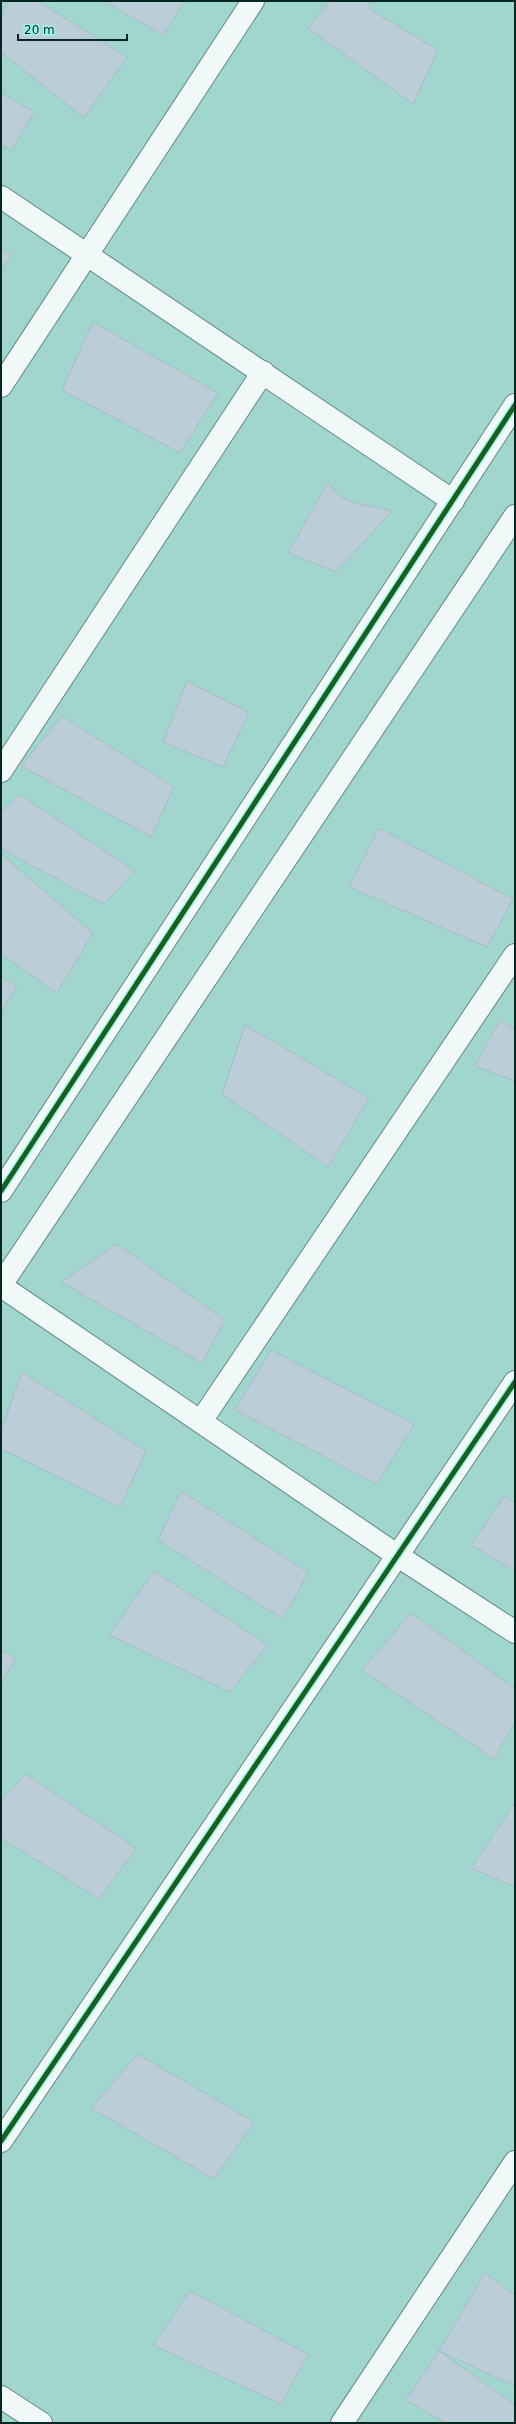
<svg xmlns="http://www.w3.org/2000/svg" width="516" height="2424" font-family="'DejaVu Sans',sans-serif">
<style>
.building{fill:#bbcdd8;stroke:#a9bcc4}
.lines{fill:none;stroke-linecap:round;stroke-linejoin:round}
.minor-casing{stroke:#638b85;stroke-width:24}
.minor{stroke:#f1f9f8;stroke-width:22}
.cycleway-casing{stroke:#98f9ea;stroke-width:8}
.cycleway{stroke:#1b5e20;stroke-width:5}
</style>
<rect width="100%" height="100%" fill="#a1d6ce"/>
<g class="building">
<polygon points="9,1 38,1 127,57 84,118 1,52 1,17"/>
<polygon points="104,1 185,1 163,35"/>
<polygon points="330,1 368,1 373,11 438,50 413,104 308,28"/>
<polygon points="1,93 34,112 12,150 1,145"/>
<polygon points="1,248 12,254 1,272"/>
<polygon points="93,322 218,393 180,453 62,390"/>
<polygon points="328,482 338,495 351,502 392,511 336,572 288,553"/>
<polygon points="187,681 249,712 223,767 163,742"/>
<polygon points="62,716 174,787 151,837 21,766"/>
<polygon points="19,794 135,871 104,904 1,849 1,812"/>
<polygon points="379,828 513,899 487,947 349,887"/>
<polygon points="1,854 93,933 57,993 1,954"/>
<polygon points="1,976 17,986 1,1013"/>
<polygon points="500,1020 515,1030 515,1081 475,1066"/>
<polygon points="245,1025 369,1098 328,1167 222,1094"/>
<polygon points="117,1244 225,1320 202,1363 61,1282"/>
<polygon points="271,1350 414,1424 377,1484 235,1410"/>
<polygon points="22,1372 146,1451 120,1507 1,1449 1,1431"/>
<polygon points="181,1491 308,1572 283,1619 158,1540"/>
<polygon points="504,1496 515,1503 515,1571 471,1545"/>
<polygon points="154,1571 268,1645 230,1692 109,1635"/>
<polygon points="411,1613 515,1689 515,1722 494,1759 362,1670"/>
<polygon points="1,1650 16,1658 1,1684"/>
<polygon points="26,1774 136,1848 99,1899 1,1838 1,1801"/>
<polygon points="515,1802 515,1887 471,1868"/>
<polygon points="138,2054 254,2122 214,2179 91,2108"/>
<polygon points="485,2273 515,2295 515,2386 439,2351"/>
<polygon points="190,2291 308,2354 281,2404 153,2345"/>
<polygon points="439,2351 515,2405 515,2423 446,2423 406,2400"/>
</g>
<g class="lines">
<defs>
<g id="minor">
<polyline points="1,197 453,501"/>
<polyline points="1,386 253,1"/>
<polyline points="1,771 263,372"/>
<polyline points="1,1191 515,405"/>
<polyline points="1,1285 515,516"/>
<polyline points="1,1286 398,1556 515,1632"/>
<polyline points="201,1421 515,955"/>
<polyline points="1,2141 515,1382"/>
<polyline points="1,2397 41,2423"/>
<polyline points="342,2423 515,2162"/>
</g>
</defs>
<use href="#minor" class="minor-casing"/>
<use href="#minor" class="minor"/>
<defs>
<g id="cycleway">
<polyline points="1,1191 515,405"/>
<polyline points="1,2141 515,1382"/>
</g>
</defs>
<use href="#cycleway" class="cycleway-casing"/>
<use href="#cycleway" class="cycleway"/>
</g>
<rect width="516" height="2424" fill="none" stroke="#072723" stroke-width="4"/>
<path d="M18 34v6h109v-6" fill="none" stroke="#072723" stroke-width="2"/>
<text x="24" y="34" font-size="12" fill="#072723" stroke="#98f9ea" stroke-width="3" paint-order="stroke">20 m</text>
</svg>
